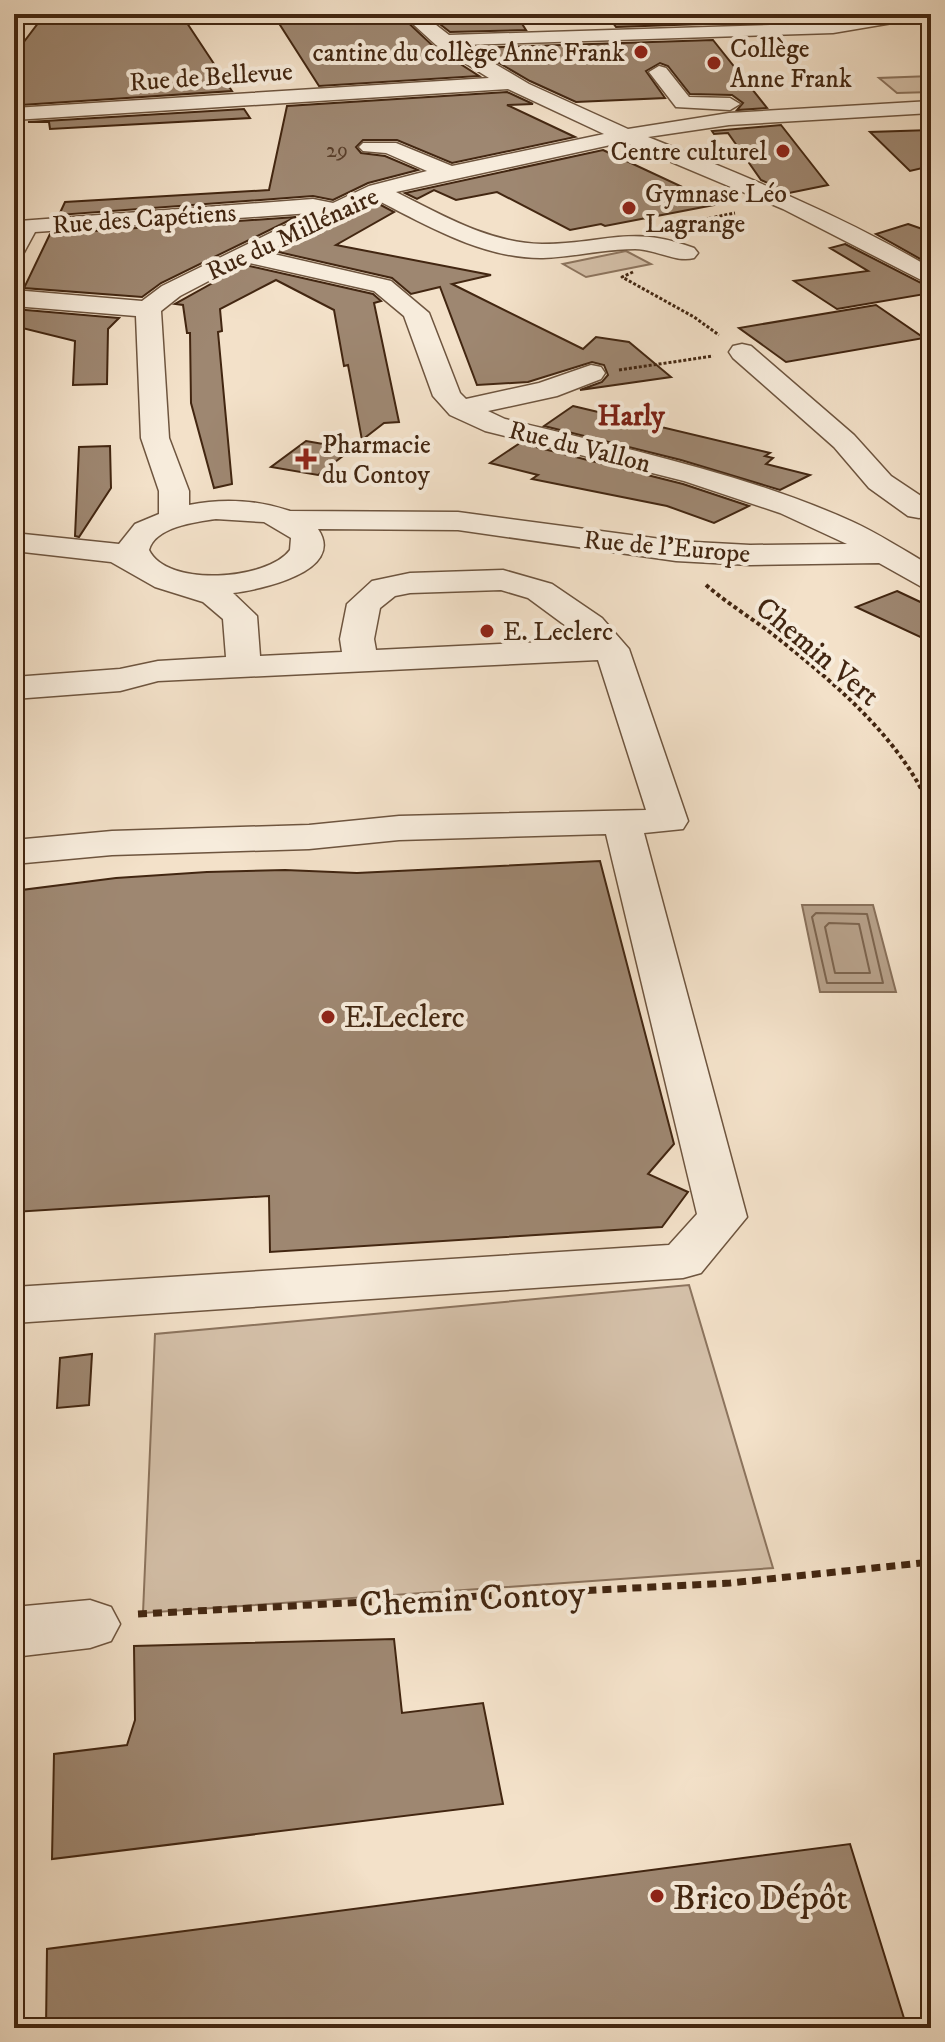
<svg xmlns="http://www.w3.org/2000/svg" width="945" height="2042" font-family="'IM FELL DW Pica',serif">
<style>
.green{fill:#d5c1aa;stroke:#8c745e;stroke-width:2}
.water{fill:#b7a18a;stroke:#88705a;stroke-width:2}
.lines{fill:none;stroke-linecap:round;stroke-linejoin:round}
.shore{stroke:#7c644e;stroke-width:2}
.building{fill:#9e8771;stroke:#422611;stroke-width:2}
.minor-casing{stroke:#6e553f;stroke-width:3}
.path-far2{stroke:#422611;stroke-width:3;stroke-dasharray:3 2;stroke-linecap:butt}
.path-far1{stroke:#422611;stroke-width:4;stroke-dasharray:4 3;stroke-linecap:butt}
.path{stroke:#422611;stroke-width:7;stroke-dasharray:9 6;stroke-linecap:butt}
.minor{fill:#f7ecdc;fill-rule:evenodd}
.poi-dot{fill:#8f2418;stroke:#f7ecdc;stroke-width:3}
.labels{text-anchor:middle;stroke-width:8;stroke-linejoin:round;paint-order:stroke}
.far-number-label{font-size:22px;fill:#593e29}
.far-poi-label{font-size:26px;fill:#422611;stroke:#f7ecdc;text-anchor:start}
.far-street-label{font-size:26px;fill:#422611;stroke:#f7ecdc}
.far-quarter-label{font-size:28px;font-weight:bold;fill:#7a1f14;stroke:#f7ecdc}
.street-label{font-size:30px;fill:#422611;stroke:#f7ecdc}
.poi-label{font-size:30px;fill:#422611;stroke:#f7ecdc;text-anchor:start}
.near-street-label{font-size:36px;fill:#422611;stroke:#f7ecdc}
.near-poi-label{font-size:36px;fill:#422611;stroke:#f7ecdc;text-anchor:start}
</style>
<rect width="100%" height="100%" fill="#f3e1c9"/>
<filter id="stains"><feTurbulence type="fractalNoise" baseFrequency=".0025" numOctaves="4"/><feColorMatrix values="0 0 0 0 .2 0 0 0 0 .09 0 0 0 0 .02 0 0 0 .5 -.17"/></filter>
<radialGradient id="worn" r=".72"><stop offset=".6" stop-color="#630" stop-opacity="0"/><stop offset="1" stop-color="#630" stop-opacity=".3"/></radialGradient>
<g class="green">
<polygon points="931,76 931,92 897,93 879,78"/>
<polygon points="626,251 651,264 586,277 563,264"/>
<polygon points="689,1285 773,1568 143,1613 155,1334"/>
</g>
<polygon class="water" points="802,905 873,905 896,992 820,992"/>
<g class="lines">
<g class="shore">
<polygon points="816,913 867,914 883,983 827,983 812,917"/>
<polygon points="829,923 859,924 870,973 835,973 825,927"/>
</g>
</g>
<g class="building">
<polygon points="142,14 181,14 232,91 21,105 14,85 14,55 42,18"/>
<polygon points="273,14 399,14 434,47 479,76 319,86"/>
<polygon points="427,14 517,16 526,30 450,32"/>
<polygon points="659,17 695,17 701,24 616,27 610,19"/>
<polygon points="713,40 767,108 737,110 743,103 732,95 690,94 668,66 660,63 646,71 665,98 576,102 530,81 473,48"/>
<polygon points="507,92 533,104 507,105 575,137 452,163 397,140 363,140 356,147 361,153 385,156 418,170 368,183 333,200 313,196 59,215 65,202 269,190 287,106"/>
<polygon points="244,109 250,118 50,129 49,122 28,122"/>
<polygon points="781,125 828,185 789,193 761,180 728,133 714,134 712,131"/>
<polygon points="931,130 931,166 910,171 870,132"/>
<polygon points="603,150 719,204 605,226 601,224 570,230 497,192 456,200 434,190 417,199 405,193"/>
<polygon points="377,203 394,212 336,245 491,275 452,284 583,349 596,337 629,342 671,377 580,390 602,382 608,375 604,365 592,362 528,382 477,385 440,287 411,294 392,278 274,251"/>
<polygon points="296,217 161,283 142,297 24,288 50,234"/>
<polygon points="908,224 931,232 931,265 876,234"/>
<polygon points="845,244 931,288 931,293 837,309 794,281 868,271 830,248"/>
<polygon points="245,265 373,294 381,301 374,303 399,422 384,423 362,440 348,365 344,366 334,310 276,280 220,309 222,331 218,332 232,484 214,488 191,403 190,333 187,333 183,305 175,304"/>
<polygon points="876,305 924,338 786,362 739,328"/>
<polygon points="14,309 119,318 108,329 107,384 73,385 75,341 14,326"/>
<polygon points="573,406 770,453 765,456 773,458 766,464 810,475 780,490 681,460 544,426"/>
<polygon points="306,441 352,449 318,475 271,467"/>
<polygon points="520,443 683,484 749,506 714,523 667,506 532,479 538,475 490,463"/>
<polygon points="110,446 111,488 79,537 75,536 79,447"/>
<polygon points="897,591 931,607 931,642 856,607"/>
<polygon points="600,861 674,1144 648,1174 688,1192 662,1227 270,1252 269,1196 14,1212 14,891 116,878 207,872 285,870 357,873"/>
<polygon points="92,1354 89,1405 57,1408 60,1358"/>
<polygon points="394,1639 402,1713 483,1703 503,1804 52,1859 54,1754 127,1745 135,1720 134,1646"/>
<polygon points="850,1844 907,2028 46,2028 47,1949"/>
</g>
<g class="lines">
<defs>
<g id="minor">
<path d="M402,14H422L449,35L805,24L893,14H925L922,18L833,33L463,45L529,84L628,129L729,113L931,101V113L729,125L648,137C745,176 841,215 931,268V285L783,209L624,142L396,192C442,215 489,243 542,244C604,244 630,224 694,248L698,253L694,258C676,263 655,249 635,249C604,249 574,257 543,258C484,259 428,226 377,200L265,252L391,281L429,313L460,393L466,399L539,383L591,365L601,367L605,373L601,379L557,396L488,411L505,419C621,448 741,472 851,521C878,533 905,551 931,566V589L920,586L879,563L750,565L676,561L458,530L318,529C347,572 258,590 233,593L257,616L260,656L342,652L340,639L347,604L372,581L410,573L503,570L552,584L602,618L629,649L688,821L683,829L644,833L747,1217L701,1273L683,1278L14,1323V1287L669,1245L697,1214L606,834L399,840L309,849L112,855L14,864V840L112,831L309,825L399,816L646,810L598,660L158,681L120,691L14,699V677L120,669L158,661L226,657L223,619L203,602L155,587L111,562L14,551V533L119,544L135,524L159,514V491L141,438L136,316L14,306V290L142,301L162,286L311,213L35,232L22,256L14,258V229L19,221L313,199L333,203L369,186L427,171L386,153L363,151L359,147L363,143H396L452,166L604,134L508,89L14,120V108L489,78L436,45ZM245,262L374,291L404,316L433,396L450,415L485,431L684,481L780,513L847,544L750,545L676,541L458,512L290,511C257,500 223,498 189,505V491L169,438L161,311L180,296ZM216,519L264,522L291,538L290,550C268,580 167,588 149,550C155,527 195,522 216,519ZM501,590L528,598L585,640L376,650L374,639L380,608L395,596L410,593Z"/>
<polygon points="659,66 666,68 689,97 730,98 740,104 730,110 676,107 649,72"/>
<polygon points="742,344 751,346 854,435 891,476 930,502 930,516 919,518 908,516 869,488 834,447 733,358 729,352 733,346"/>
<polygon points="90,1600 111,1607 120,1624 111,1641 90,1648 14,1657 14,1607"/>
</g>
</defs>
<use href="#minor" class="minor-casing"/>
<g class="path-far2">
<polyline points="690,222 735,213"/>
<polyline points="633,272 622,277 694,317 719,335"/>
<polyline points="619,370 713,356"/>
</g>
<path class="path-far1" d="M706,585C728,604 753,619 775,636C835,683 901,739 931,809"/>
<polyline class="path" points="138,1614 730,1583 931,1562"/>
<use href="#minor" class="minor"/>
</g>
<g class="poi-dot">
<circle cx="641" cy="52" r="8"/>
<circle cx="714" cy="63" r="8"/>
<circle cx="783" cy="151" r="8"/>
<circle cx="629" cy="208" r="8"/>
<path d="M302 447h8v8h8v8h-8v8h-8v-8h-8v-8h8z"/>
<circle cx="487" cy="631" r="8"/>
<circle cx="328" cy="1017" r="8"/>
<circle cx="657" cy="1896" r="8"/>
</g>
<g class="labels">
<g class="far-number-label">
<text x="337" y="157">29</text>
</g>
<g class="far-poi-label">
<text x="730" y="57">Collège<tspan x="730" dy="30">Anne Frank</tspan></text>
<text x="625" y="61" text-anchor="end">cantine du collège Anne Frank</text>
<text x="767" y="160" text-anchor="end">Centre culturel</text>
<text x="645" y="202">Gymnase Léo<tspan x="645" dy="30">Lagrange</tspan></text>
<text x="322" y="453">Pharmacie<tspan x="322" dy="30">du Contoy</tspan></text>
<text x="503" y="640">E. Leclerc</text>
</g>
<g class="far-street-label">
<text transform="translate(211 76) rotate(-4)" y="9">Rue de Bellevue</text>
<text transform="translate(144 218) rotate(-4)" y="9">Rue des Capétiens</text>
<text transform="translate(292 233) rotate(-25)" y="9">Rue du Millénaire</text>
<text transform="translate(580 446) rotate(14)" y="9">Rue du Vallon</text>
<text transform="translate(667 546) rotate(5)" y="9">Rue de l'Europe</text>
</g>
<g class="far-quarter-label">
<text x="631" y="425">Harly</text>
</g>
<g class="street-label">
<text transform="translate(818 651) rotate(40)" y="10">Chemin Vert</text>
</g>
<g class="poi-label">
<text x="344" y="1027">E.Leclerc</text>
</g>
<g class="near-street-label">
<text transform="translate(472 1597) rotate(-3)" y="13">Chemin Contoy</text>
</g>
<g class="near-poi-label">
<text x="673" y="1909">Brico Dépôt</text>
</g>
</g>
<rect width="945" height="2042" fill="none" stroke="#f3e1c9" stroke-width="48"/>
<rect x="16" y="16" width="913" height="2010" fill="none" stroke="#422611" stroke-width="4"/>
<rect x="24" y="24" width="897" height="1994" fill="none" stroke="#422611" stroke-width="2"/>
<rect width="100%" height="100%" filter="url(#stains)"/>
<rect width="100%" height="100%" fill="url(#worn)"/>
</svg>
